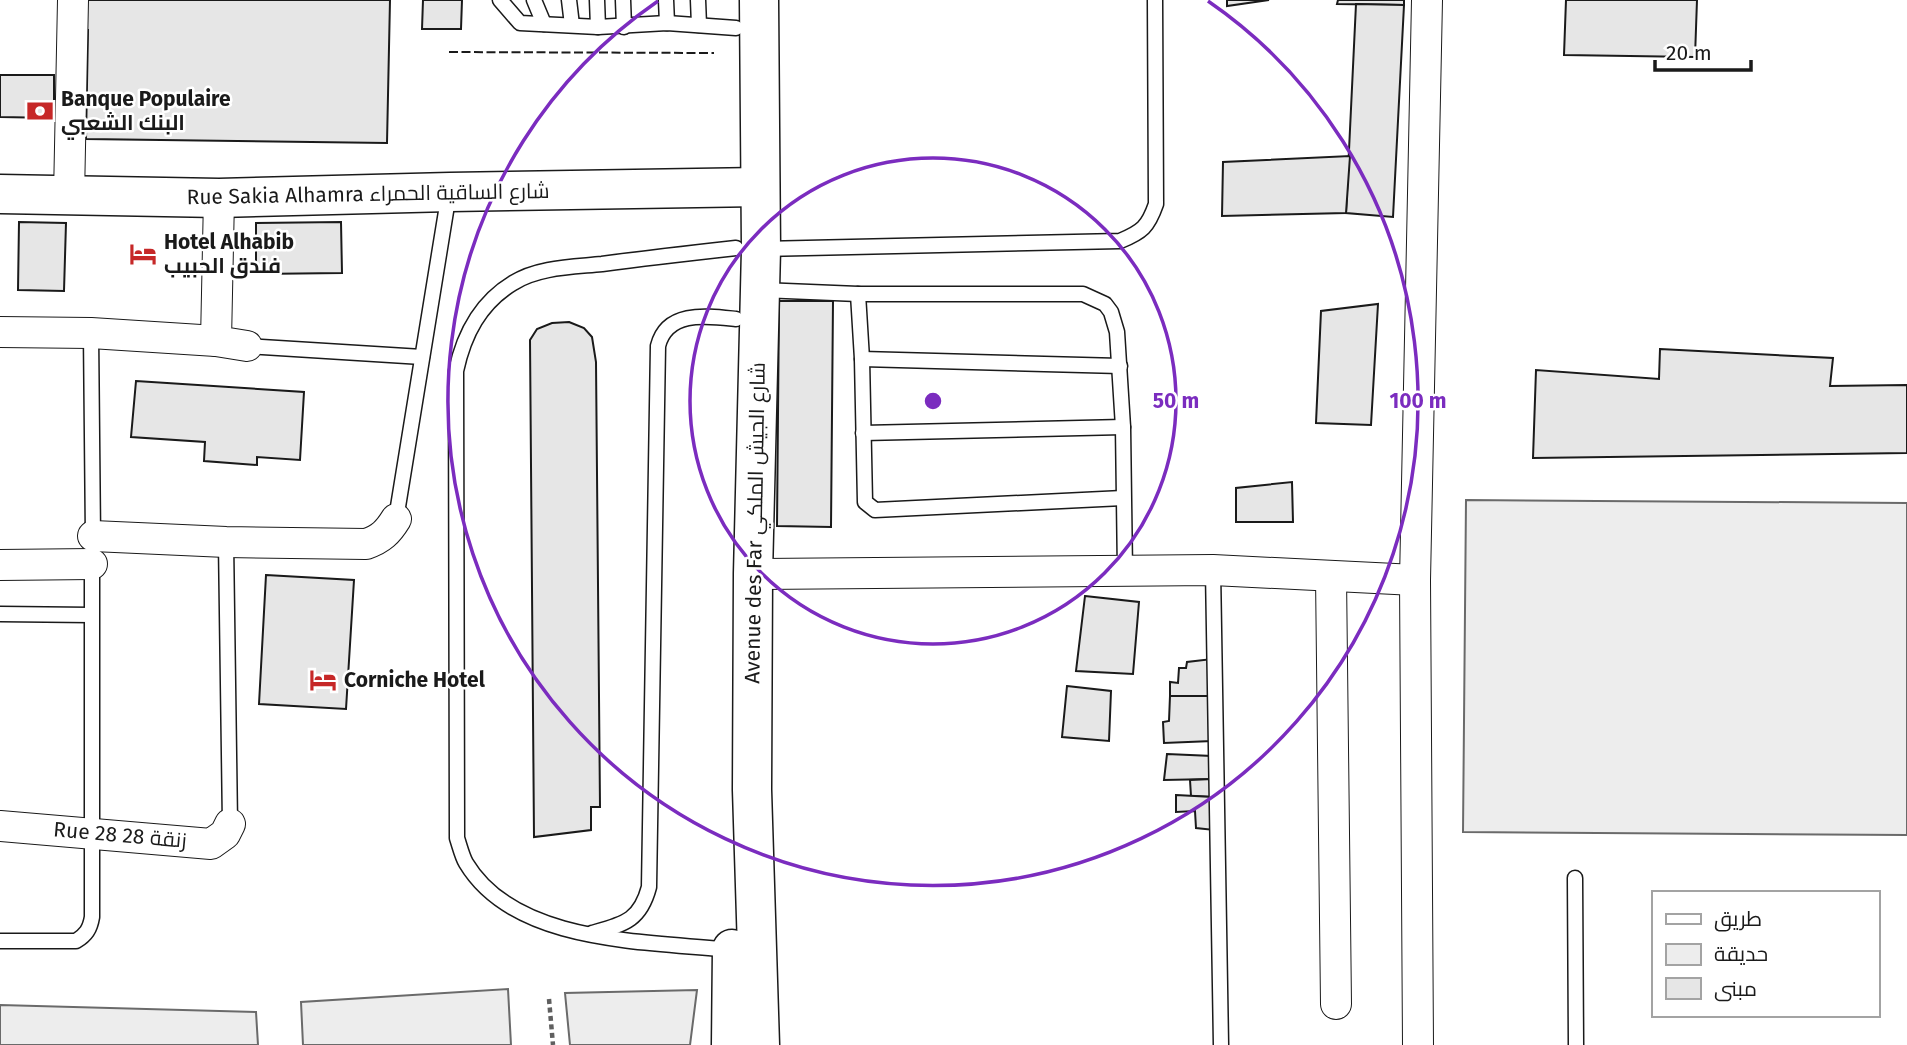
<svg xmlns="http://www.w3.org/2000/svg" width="1907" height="1045" font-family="'Fira Sans',Cairo,sans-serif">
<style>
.green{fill:#ededed;stroke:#6a6a6a;stroke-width:2}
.building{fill:#e6e6e6;stroke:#1a1a1a;stroke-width:2}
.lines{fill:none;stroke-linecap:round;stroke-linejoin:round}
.lane-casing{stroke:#1a1a1a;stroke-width:17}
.street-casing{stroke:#1a1a1a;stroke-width:32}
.secondary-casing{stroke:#1a1a1a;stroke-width:41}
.path{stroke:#5f5f5f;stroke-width:4.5;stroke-dasharray:5 3.5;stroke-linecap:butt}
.lane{stroke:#fff;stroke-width:14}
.street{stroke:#fff;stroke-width:30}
.secondary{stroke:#fff;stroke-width:38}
.fence{stroke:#1a1a1a;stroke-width:2;stroke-dasharray:9 3.5;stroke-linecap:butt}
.ring{fill:none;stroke:#7b2cbf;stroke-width:3.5}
.labels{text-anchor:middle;stroke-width:5;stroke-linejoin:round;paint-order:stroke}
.poi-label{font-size:21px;font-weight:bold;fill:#1a1a1a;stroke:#fff;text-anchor:start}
.street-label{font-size:21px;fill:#1a1a1a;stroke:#fff}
.centre{fill:#7b2cbf;stroke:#fff;stroke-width:3.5}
.ring-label{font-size:21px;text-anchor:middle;font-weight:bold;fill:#7b2cbf;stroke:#fff;stroke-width:5;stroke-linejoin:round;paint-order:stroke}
</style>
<rect width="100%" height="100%" fill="#fff"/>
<g class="green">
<polygon points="1466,500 1907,503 1907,835 1463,832"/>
<polygon points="508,989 511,1045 303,1045 301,1002"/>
<polygon points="697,990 690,1045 570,1045 565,993"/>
<polygon points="0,1005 256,1012 258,1045 0,1045"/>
</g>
<g class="building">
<polygon points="81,0 390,0 387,143 86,139 88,30 81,30"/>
<polygon points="423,0 462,0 461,29 422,29"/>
<polygon points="1227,0 1269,0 1227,6"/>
<polygon points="1338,0 1404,0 1404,5 1337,4"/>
<polygon points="1566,0 1697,0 1695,57 1564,55"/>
<polygon points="1356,4 1404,5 1393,217 1346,213"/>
<polygon points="0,75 54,75 54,118 0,117"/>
<polygon points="1350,156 1346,213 1222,216 1223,162"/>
<polygon points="19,222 66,223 64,291 18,290"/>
<polygon points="341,222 342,273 256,274 256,223"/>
<polygon points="779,301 833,301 831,527 777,526"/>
<polygon points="1378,304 1371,425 1316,423 1321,311"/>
<polygon points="569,322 584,328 592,337 596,362 600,807 591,807 591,830 534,837 530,340 537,329 552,323"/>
<polygon points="1660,349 1833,358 1830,386 1907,385 1907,453 1533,458 1536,370 1659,379"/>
<polygon points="136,381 304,392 300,460 257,457 257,465 204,461 205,442 131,437"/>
<polygon points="1292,482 1293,522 1236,522 1236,488"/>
<polygon points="266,575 354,580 346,709 259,704"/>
<polygon points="1085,596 1139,602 1133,674 1076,671"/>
<polygon points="1212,659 1213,696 1170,696 1170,682 1178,683 1179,668 1186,668 1187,662"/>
<polygon points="1067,686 1111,691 1109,741 1062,737"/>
<polygon points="1170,696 1213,696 1212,741 1164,743 1163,722 1169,721"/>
<polygon points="1167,754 1212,756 1212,779 1164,780"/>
<polygon points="1212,779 1213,797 1191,796 1190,780"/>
<polygon points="1176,795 1213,797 1214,830 1196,828 1195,811 1176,812"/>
</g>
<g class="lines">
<defs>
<g id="lane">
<polyline points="500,0 520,23 598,27 667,23 736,28"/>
<polyline points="534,0 544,24"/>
<polyline points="569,0 572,25"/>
<polyline points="597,0 598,27"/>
<polyline points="623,0 624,27"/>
<polyline points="666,0 667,23"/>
<polyline points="698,0 699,25"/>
<path d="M761,249L1120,241C1142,232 1148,227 1156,204L1155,0"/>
<polyline points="760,290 858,294 1083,294 1105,304 1111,312 1117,332 1123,427 1125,572"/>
<polyline points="858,294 862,359 865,502 875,510 1123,498"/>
<polyline points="91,333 93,538"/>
<polyline points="247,346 422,357"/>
<polyline points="862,359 1120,366"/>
<polyline points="863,433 1123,427"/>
<polyline points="396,519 449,193"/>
<polyline points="226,542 230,824"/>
<polyline points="1213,570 1221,1045"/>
<polyline points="0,614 91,615"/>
<polyline points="1575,878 1576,1045"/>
<path d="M592,933C624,924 640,921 649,887L658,346C667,310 707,316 736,319"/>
<path d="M0,941H76C86,935 90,929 92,917V562"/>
<path d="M731,950C648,941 515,945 466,863C462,856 460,847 457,838L456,371C464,334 480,303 513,283C538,267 573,267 602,264C647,258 691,253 736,248"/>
</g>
<g id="street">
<polyline points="69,196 73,0"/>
<polyline points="219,198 216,341 247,346"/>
<polyline points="0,332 91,333 216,341"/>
<path d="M93,536L226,542L366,544C381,539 388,532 396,519"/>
<polyline points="0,565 92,564"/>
<polyline points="753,574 1213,570 1415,580"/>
<polyline points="1331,576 1336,1004"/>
<polyline points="0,826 211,844 225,834 230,824"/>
<polyline points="1418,1045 1415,580 1427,0"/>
</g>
<g id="secondary">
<polyline points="759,0 761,249 753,574 752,790 760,1045"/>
<polyline points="0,194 219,198 450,192 760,187"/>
<polyline points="731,1045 732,949"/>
</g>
</defs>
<use href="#lane" class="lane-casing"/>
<use href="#street" class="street-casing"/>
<use href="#secondary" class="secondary-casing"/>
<polyline class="path" points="549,999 553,1045"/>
<use href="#lane" class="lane"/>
<use href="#street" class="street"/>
<use href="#secondary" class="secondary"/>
<polyline class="fence" points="449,52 714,53"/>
</g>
<g class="ring">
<circle cx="933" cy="401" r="243"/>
<path d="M1208 1A485 485 0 1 1 658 1"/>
</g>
<defs>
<symbol id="bank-bare" viewBox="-9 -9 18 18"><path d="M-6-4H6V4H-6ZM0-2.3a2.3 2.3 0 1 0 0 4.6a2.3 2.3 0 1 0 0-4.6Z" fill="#c62828" stroke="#fff" stroke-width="2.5" paint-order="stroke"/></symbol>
<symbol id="hotel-bare" viewBox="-9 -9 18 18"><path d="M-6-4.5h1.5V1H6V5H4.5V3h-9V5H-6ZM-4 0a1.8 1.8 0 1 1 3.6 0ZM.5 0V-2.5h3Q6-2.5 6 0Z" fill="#c62828" stroke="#fff" stroke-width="2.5" paint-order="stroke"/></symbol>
</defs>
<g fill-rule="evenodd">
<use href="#bank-bare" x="21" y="92" width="38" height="38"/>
<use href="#hotel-bare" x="124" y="235" width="38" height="38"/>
<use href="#hotel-bare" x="304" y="661" width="38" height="38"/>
</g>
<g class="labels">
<g class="poi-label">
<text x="61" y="106">Banque Populaire<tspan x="61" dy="24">البنك الشعبي</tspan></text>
<text x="164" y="249">Hotel Alhabib<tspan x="164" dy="24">فندق الحبيب</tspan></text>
<text x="344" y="687">Corniche Hotel</text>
</g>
<g class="street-label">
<text transform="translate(368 194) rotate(-1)" y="7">Rue Sakia Alhamra شارع الساقية الحمراء</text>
<text transform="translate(755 523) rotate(-89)" y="7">Avenue des Far شارع الجيش الملكي</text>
<text transform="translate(120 835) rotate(5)" y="7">Rue 28 زنقة 28</text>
</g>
</g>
<circle cx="933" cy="401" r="10" class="centre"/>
<g class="ring-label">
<text x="1176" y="408">50 m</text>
<text x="1418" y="408">100 m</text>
</g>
<rect x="1652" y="891" width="228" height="126" fill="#ffffff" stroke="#a3a3a3" stroke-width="2"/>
<rect x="1666" y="914" width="35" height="10" fill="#ffffff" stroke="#a3a3a3" stroke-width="2"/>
<text x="1714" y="926" font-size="21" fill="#1a1a1a">طريق</text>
<rect x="1666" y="944" width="35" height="21" fill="#ededed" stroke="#a3a3a3" stroke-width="2"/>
<text x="1714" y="961" font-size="21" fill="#1a1a1a">حديقة</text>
<rect x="1666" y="978" width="35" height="21" fill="#e6e6e6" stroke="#a3a3a3" stroke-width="2"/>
<text x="1714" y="996" font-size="21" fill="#1a1a1a">مبنى</text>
<path d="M1655 60v10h96v-10" fill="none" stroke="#1a1a1a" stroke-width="3.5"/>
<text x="1666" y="60" font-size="21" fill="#1a1a1a" stroke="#ffffff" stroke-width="5" paint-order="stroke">20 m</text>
</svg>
